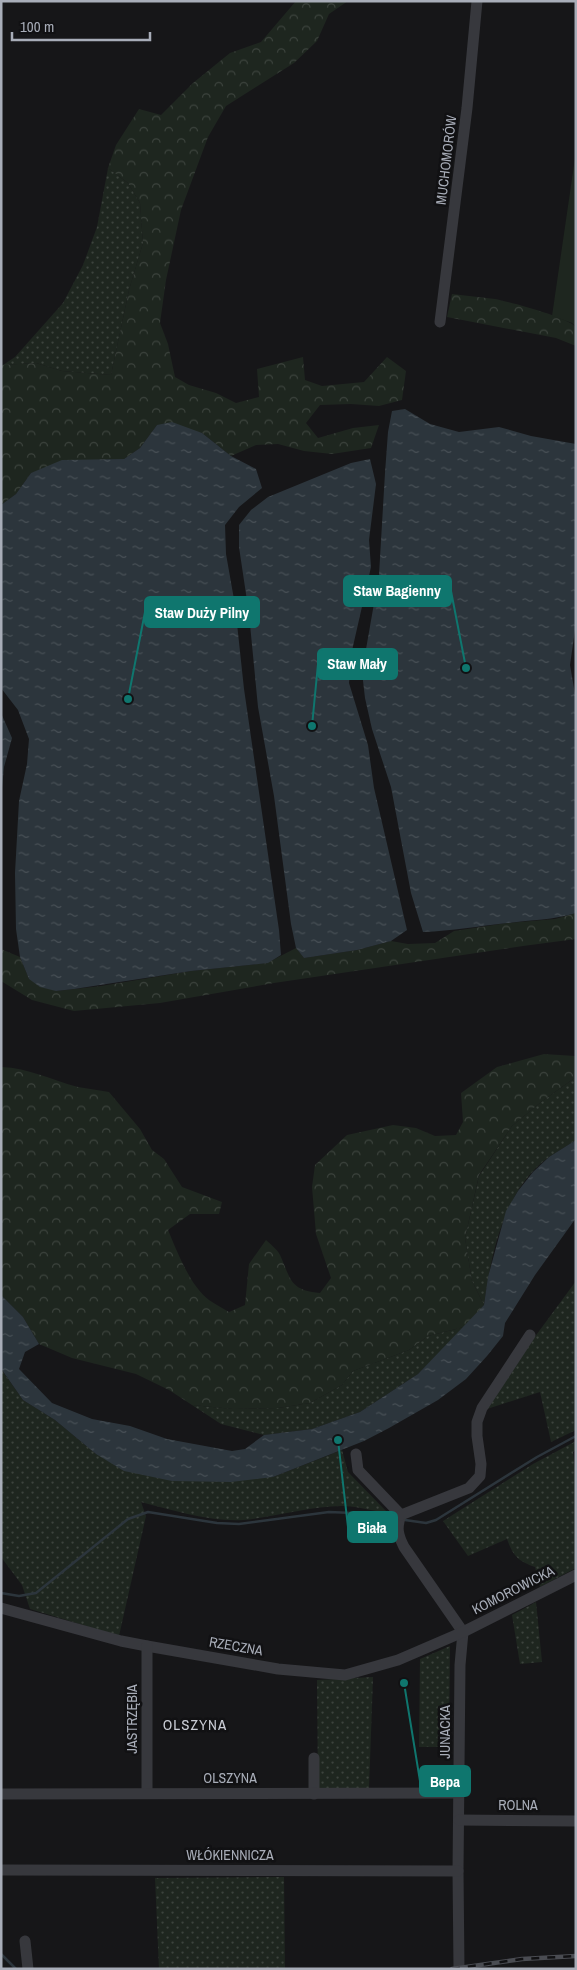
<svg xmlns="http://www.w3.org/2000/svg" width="577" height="1970" font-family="'Archivo Narrow',sans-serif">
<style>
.grass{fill:url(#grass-dots)}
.forest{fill:url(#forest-crowns)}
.green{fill:#1e261f}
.water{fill:url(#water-ripples)}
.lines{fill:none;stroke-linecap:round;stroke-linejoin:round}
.stream{stroke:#2c353c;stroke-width:2.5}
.minor{stroke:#37383d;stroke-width:11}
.rail-casing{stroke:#4a4c52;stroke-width:4.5}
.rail{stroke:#111113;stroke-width:2.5;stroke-dasharray:8;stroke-linecap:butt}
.labels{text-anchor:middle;stroke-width:5;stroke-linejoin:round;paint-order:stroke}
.street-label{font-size:14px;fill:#a8adb8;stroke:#111113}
.neighbourhood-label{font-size:15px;letter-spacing:1px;fill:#c9ccd4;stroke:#111113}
.leader{fill:none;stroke:#0f766e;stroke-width:2}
.callout-dot{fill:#0f766e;stroke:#111113;stroke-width:2}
.callout{fill:#0f766e;stroke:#0f766e;stroke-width:2}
.callout-label{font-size:15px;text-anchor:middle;font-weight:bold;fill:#fff}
</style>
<defs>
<pattern id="grass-dots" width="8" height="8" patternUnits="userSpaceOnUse" patternTransform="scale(1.25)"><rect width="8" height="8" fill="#1e261f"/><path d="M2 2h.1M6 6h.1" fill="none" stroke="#3c433d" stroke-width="1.8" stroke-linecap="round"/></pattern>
<pattern id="forest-crowns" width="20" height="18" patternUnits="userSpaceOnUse" patternTransform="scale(1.25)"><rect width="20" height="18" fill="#1e261f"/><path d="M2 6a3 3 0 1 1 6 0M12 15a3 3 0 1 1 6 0" fill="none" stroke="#3c433d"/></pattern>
<pattern id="water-ripples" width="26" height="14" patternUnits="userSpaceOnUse" patternTransform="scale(1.25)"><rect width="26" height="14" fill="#2c353c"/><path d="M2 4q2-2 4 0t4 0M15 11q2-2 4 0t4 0" fill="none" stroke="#485056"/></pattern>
</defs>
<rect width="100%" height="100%" fill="#161618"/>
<g class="grass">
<polygon points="108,168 128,183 140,203 143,243 129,290 111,375 62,371 36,363 3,365 15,357 63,303 83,265 97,227"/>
<path d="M576,1077V1140C567,1146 558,1151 549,1157C504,1189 491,1254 484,1305L472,1281L465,1238L479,1176L512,1126L541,1102Z"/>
<polygon points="576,1281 576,1430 551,1442 540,1392 487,1409 534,1338"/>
<polygon points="464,1327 418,1374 360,1412 312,1429 264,1435 221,1424 192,1405 233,1409 278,1408 310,1403 342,1385 353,1371 409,1350 428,1336"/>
<path d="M1,1369L23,1400L55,1420L96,1454L273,1477L342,1450L348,1472L388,1513C374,1511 360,1507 346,1506C313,1505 276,1517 243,1520C211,1522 172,1510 141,1502L146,1516L119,1636L30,1609L22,1585L1,1557Z"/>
<path d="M576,1441V1450L573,1452L576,1477V1568L540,1587L535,1567C518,1561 513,1556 507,1539L468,1556L443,1521L533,1464Z"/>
<polygon points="536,1602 542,1662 520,1664 512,1615"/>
<polygon points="450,1646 449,1747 419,1747 420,1659"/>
<polygon points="373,1677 369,1789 318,1788 317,1680"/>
<polygon points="284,1877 285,1969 159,1969 155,1878"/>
</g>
<g class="forest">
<polygon points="296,1 348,1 329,14 317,41 294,63 226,106 208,137 181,210 166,280 160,323 168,344 175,377 189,385 216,393 236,403 259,397 257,369 303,357 305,380 322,386 364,382 387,357 406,371 402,400 379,406 351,404 320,405 306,423 318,438 353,428 379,425 371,448 332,454 304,451 278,444 256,445 231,456 202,433 157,425 140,448 124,459 96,460 31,473 16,494 1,505 1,365 36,363 62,371 111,375 129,290 143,243 140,203 128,183 108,168 116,145 139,109 161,115 193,83 230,53 261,42"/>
<path d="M452,294C466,296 481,297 495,299C510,302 567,317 576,327V346L556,338L447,317Z"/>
<polygon points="576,913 576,939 523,946 274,983 160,1003 74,1011 32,1000 1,981 1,949 20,957 29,979 57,991 101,986 191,971 267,963 296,948 304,958 357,950 391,941 408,944 435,943 454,931 507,923 555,919"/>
<path d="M544,1054L576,1056V1077L541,1102L512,1126L479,1175L465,1238L472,1281L484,1305L464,1327L428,1336L409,1350L353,1371L342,1385L310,1403L278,1408L233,1409L192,1405L169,1390L136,1374L72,1358L39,1344L23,1317L1,1295V1067C29,1068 51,1080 78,1087C88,1089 99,1090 109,1092L140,1129L152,1150L164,1159L182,1187L222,1202L219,1214H190L168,1230C177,1251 190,1286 209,1300C215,1304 222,1308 229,1312L245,1305L249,1264L266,1240C271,1245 277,1249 280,1255C291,1279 289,1290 320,1293L331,1278L316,1234L312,1187L315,1165L347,1135L393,1125L416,1128L435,1136L456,1135L463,1122L461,1093L497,1067Z"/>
</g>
<polygon class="green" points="576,151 576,327 572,323 552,316"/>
<g class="water">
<path d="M405,409L430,424L459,432L499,427L531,436L576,444V623L570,665L576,700V913C553,920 531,920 507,923C479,926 452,931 423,932L411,893L391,787L372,729L365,698L362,672L379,575L385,473L388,432L392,411Z"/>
<polygon points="172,422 202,433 231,456 256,469 262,488 239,507 225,525 226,554 235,605 244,689 279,930 281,955 268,963 191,971 74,989 56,991 40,987 29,979 20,957 16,929 15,873 19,801 27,764 29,739 18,710 1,688 1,505 16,494 31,473 62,460 124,459 140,448 157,425"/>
<polygon points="370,459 376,484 369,540 371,567 351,655 349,683 368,745 374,788 407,930 391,941 357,950 304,958 296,948 291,924 274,796 258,707 249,614 239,547 239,525 251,510 268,497 351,463"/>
<polygon points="1,713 12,738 4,767 1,798"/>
<polygon points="576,1140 576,1218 535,1275 505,1323 503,1336 487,1356 466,1379 438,1400 389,1428 364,1441 273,1477 231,1482 172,1481 124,1471 96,1454 55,1420 23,1400 2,1370 1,1295 23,1317 39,1344 25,1352 19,1369 52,1403 92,1419 130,1426 167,1439 232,1451 245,1449 264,1435 312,1429 360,1412 418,1374 484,1305 488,1277 506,1211 518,1191 533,1172 549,1157"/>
</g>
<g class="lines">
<g class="stream">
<polyline points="405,1520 426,1523 436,1520 537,1457 576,1436"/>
<polyline points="1,1593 19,1596 36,1593 128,1519 148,1512 217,1523 239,1524 329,1512 353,1513 393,1518"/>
<polyline points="1,1954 16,1969"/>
</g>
<g class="minor">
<polyline points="440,322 467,108 477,1"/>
<path d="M356,1454L358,1470L401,1515C396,1528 398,1535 404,1547L463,1632L460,1665L458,1871L459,1969"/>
<polyline points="401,1515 469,1488 480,1476 481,1464 477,1436 477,1422 482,1408 530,1335"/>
<polyline points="1,1608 121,1641 147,1646 278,1669 345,1675 398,1660 463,1632 576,1575"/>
<polyline points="147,1646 147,1792"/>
<polyline points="314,1758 314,1794"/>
<polyline points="1,1794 459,1793"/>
<polyline points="459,1820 576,1821"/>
<polyline points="2,1870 458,1871"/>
<polyline points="25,1941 28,1969"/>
</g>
<defs>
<polyline id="rail" points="452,1969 522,1959 576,1956"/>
</defs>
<use href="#rail" class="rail-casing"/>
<use href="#rail" class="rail"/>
</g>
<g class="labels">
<g class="street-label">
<text transform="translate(446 160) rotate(-83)" y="5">MUCHOMORÓW</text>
<text transform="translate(513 1590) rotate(-27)" y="5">KOMOROWICKA</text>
<text transform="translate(236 1646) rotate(10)" y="5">RZECZNA</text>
<text transform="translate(132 1719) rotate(-90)" y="5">JASTRZĘBIA</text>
<text transform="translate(445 1732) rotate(-90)" y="5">JUNACKA</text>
<text x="230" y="1783">OLSZYNA</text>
<text x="518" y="1810">ROLNA</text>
<text x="230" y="1860">WŁÓKIENNICZA</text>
</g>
<g class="neighbourhood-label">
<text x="195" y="1730">OLSZYNA</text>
</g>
</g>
<path class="leader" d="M466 668L451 591M128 699L145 612M312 726L318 664M338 1440L348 1527M404 1683L420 1781"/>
<g class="callout-dot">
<circle cx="466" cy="668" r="5"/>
<circle cx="128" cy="699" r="5"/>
<circle cx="312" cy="726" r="5"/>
<circle cx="338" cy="1440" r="5"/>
<circle cx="404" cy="1683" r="5"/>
</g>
<g class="callout">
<rect x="344" y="576" width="107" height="30" rx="5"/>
<rect x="145" y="597" width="114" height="30" rx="5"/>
<rect x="318" y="649" width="79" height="30" rx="5"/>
<rect x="348" y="1512" width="49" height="30" rx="5"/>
<rect x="420" y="1766" width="50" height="30" rx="5"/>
</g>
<g class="callout-label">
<text x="397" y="596">Staw Bagienny</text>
<text x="202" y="618">Staw Duży Pilny</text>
<text x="357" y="669">Staw Mały</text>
<text x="372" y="1533">Biała</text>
<text x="445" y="1787">Bepa</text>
</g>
<rect width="577" height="1970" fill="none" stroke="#a8adb8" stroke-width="5"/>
<path d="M12 32v8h138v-8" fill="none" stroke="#a8adb8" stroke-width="2.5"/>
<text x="20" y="32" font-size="15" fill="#a8adb8" stroke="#111113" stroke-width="4" paint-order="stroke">100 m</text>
</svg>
